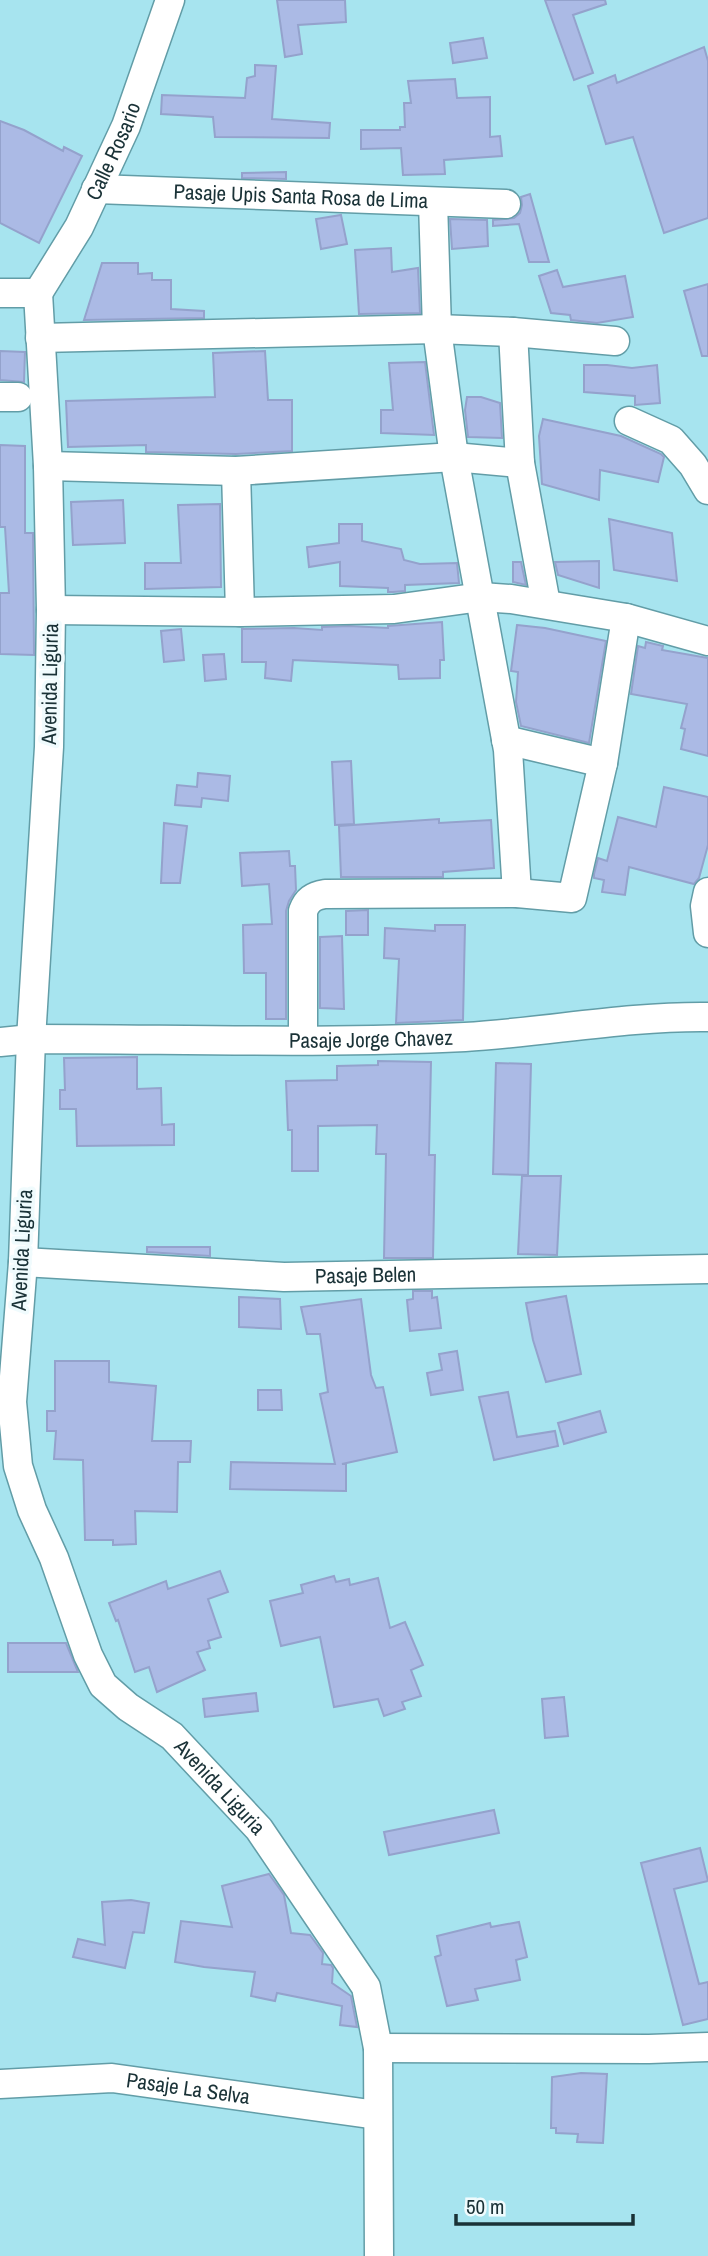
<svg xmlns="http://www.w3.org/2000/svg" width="708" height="2256" font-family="'Archivo Narrow',sans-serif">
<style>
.building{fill:#abbae5;stroke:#94a2cc;stroke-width:2}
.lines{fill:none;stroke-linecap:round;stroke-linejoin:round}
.minor-casing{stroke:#629da7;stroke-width:31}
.minor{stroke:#fff;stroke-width:28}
.labels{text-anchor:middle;stroke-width:7;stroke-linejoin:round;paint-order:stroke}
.street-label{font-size:21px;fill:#1a3237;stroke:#f0fbfd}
</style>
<rect width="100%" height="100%" fill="#a7e4ef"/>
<g class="building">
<polygon points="277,0 345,0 346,22 298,25 302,54 285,57"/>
<polygon points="545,0 605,0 606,4 573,15 593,73 574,80"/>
<polygon points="483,38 487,58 453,63 450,43"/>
<polygon points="704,47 708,61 708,218 664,233 633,137 606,144 588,86 615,75 617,83"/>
<polygon points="255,65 276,66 272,119 330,123 329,138 215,137 213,117 161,114 162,95 245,98 247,78 255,76"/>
<polygon points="455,79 457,98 490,97 490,137 500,136 502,156 444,160 445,174 403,175 401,148 361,149 361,130 400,130 400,127 405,127 404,103 411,103 408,81"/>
<polygon points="0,121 24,130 63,151 64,147 82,156 39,243 0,223"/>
<polygon points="286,172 286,179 242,178 242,173"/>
<polygon points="530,194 549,262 529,262 519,224 493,226 493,220 514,218 520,213 522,205 521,197"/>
<polygon points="341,215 347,244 321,249 316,219"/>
<polygon points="450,219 487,220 488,246 452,249"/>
<polygon points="391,248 392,272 418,268 420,313 359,314 355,250"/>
<polygon points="102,263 138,263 138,274 152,273 152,280 171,280 171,309 204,311 204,318 84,320"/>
<polygon points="557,270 563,287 625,276 633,317 597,323 571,320 570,315 551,313 539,276"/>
<polygon points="708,284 708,356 702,356 684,291"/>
<polygon points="0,351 25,352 24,382 0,380"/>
<polygon points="265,351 268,400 292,400 292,451 236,454 146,452 146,445 68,447 66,401 215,397 213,353"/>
<polygon points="425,362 434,435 381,433 381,410 393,410 389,363"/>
<polygon points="584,365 607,365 632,368 657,365 660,403 635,405 635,396 584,392"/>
<polygon points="467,397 481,397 500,403 502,438 468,437 465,410"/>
<polygon points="543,419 621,436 661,454 664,457 658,482 600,470 599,500 542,484 539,436"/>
<polygon points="0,445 25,446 25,533 33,533 34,655 0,654 0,593 9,593 5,527 0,527"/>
<polygon points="123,500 125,543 73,545 71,502"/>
<polygon points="220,504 221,587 145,589 145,563 181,563 178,505"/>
<polygon points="609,519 672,533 677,581 614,570"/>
<polygon points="339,524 362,524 362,541 401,549 404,560 420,564 457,563 459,583 405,585 405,591 393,592 388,592 388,588 340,586 340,562 309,567 307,547 339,543"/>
<polygon points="599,561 599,588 558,575 555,562"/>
<polygon points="513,562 521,562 526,585 513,582"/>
<polygon points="442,622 444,660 440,660 440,678 399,679 398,665 293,660 291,681 265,678 266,662 242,662 242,629 294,628 322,630 322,627 349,626 388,628 388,626"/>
<polygon points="517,625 545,628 606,641 589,743 521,726 516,702 518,672 511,671"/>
<polygon points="181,629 184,660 164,662 161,631"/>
<polygon points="646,642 663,646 662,650 708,658 708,756 681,749 685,729 681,728 687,704 631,694 638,646 645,648"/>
<polygon points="224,654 226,679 205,681 203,655"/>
<polygon points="351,761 354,824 335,825 332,762"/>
<polygon points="198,773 230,776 228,801 202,798 201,807 175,805 177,785 197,787"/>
<polygon points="664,787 708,797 708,845 699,878 694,884 629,867 625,895 602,892 604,880 594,878 594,874 598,858 607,861 618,817 656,827"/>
<polygon points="439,819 439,823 491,820 494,868 443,872 443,877 341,877 339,826"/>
<polygon points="164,823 187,826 180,883 161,883"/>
<polygon points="289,851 290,866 295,866 296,890 289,901 286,911 286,1019 266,1019 266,973 244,973 243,925 272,924 269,884 242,886 240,853"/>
<polygon points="368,910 368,935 346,935 346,911"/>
<polygon points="435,925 465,925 463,1020 396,1023 399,959 384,958 385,928 435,931"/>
<polygon points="342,936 344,1009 320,1008 320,937"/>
<polygon points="137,1057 137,1089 161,1088 162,1125 174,1124 174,1145 77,1146 76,1109 60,1109 60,1090 65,1090 64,1058"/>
<polygon points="378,1061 431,1062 429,1155 435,1155 433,1258 384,1258 386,1154 376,1154 377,1125 318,1126 318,1171 292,1171 292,1130 288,1130 286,1081 337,1080 337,1066 378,1065"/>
<polygon points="496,1063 531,1064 528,1175 493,1174"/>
<polygon points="522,1176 561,1176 557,1255 518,1254"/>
<polygon points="147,1247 210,1247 210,1256 147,1252"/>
<polygon points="413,1291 432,1291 432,1298 437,1297 441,1328 410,1331 407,1300 413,1299"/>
<polygon points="566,1296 581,1374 546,1382 533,1340 526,1303"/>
<polygon points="239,1297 280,1299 281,1329 239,1327"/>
<polygon points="361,1299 371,1375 376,1388 383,1387 397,1452 342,1464 346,1464 346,1491 230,1489 231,1462 335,1464 320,1394 328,1392 320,1334 307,1334 301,1307"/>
<polygon points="457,1351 463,1390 431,1395 427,1373 442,1370 439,1354"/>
<polygon points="55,1361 109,1361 109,1382 156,1386 152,1441 191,1441 190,1462 178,1462 177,1512 135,1511 136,1544 113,1545 113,1540 85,1540 83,1460 54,1459 56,1431 47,1431 47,1411 55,1411"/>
<polygon points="258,1390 281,1390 282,1410 258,1410"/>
<polygon points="508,1392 517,1437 555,1431 558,1446 494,1460 479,1397"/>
<polygon points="600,1411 606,1432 564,1444 558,1423"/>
<polygon points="220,1571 228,1592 208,1599 221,1637 208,1641 210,1648 197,1652 205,1670 157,1692 149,1667 135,1672 118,1620 116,1621 109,1603 166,1581 168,1589"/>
<polygon points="334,1576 336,1582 349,1579 350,1585 378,1578 390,1628 405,1622 423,1665 411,1670 421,1696 402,1702 405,1709 384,1716 378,1699 334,1707 320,1637 281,1646 270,1601 303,1593 301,1585"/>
<polygon points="8,1643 66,1643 78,1672 8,1672"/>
<polygon points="256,1693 258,1711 205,1717 203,1699"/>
<polygon points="564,1697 568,1736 545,1738 542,1699"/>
<polygon points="494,1810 499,1833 389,1855 384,1832"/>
<polygon points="700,1848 708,1881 674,1889 699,1984 708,1982 708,2019 683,2025 641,1863"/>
<polygon points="269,1874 284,1895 291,1933 310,1935 323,1953 322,1964 331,1965 333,1968 332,1983 351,1996 357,2027 340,2025 342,2006 277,1993 275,2001 251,1996 255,1972 204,1967 175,1962 181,1921 232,1927 222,1886"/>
<polygon points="131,1900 149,1903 144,1933 133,1932 125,1968 73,1957 78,1939 105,1945 102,1902"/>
<polygon points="519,1922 527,1957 516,1960 520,1980 475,1989 478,2000 447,2006 435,1957 441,1955 437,1936 490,1923 491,1927"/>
<polygon points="581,2073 607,2074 603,2143 577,2142 578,2134 556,2133 556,2128 551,2128 552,2077"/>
</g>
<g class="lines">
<defs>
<g id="minor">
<path id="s1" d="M96,189L506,204"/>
<polyline points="433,202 437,329 454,457 508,750 517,893"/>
<polyline points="0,293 38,293"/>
<path id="s2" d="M38,293L48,466L51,610L49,747L31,1039L23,1262L12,1402L18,1466L32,1510L54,1558L88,1655L103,1685L128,1707L172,1736L259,1829L366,1987L378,2048L379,2256"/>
<path id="s3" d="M38,293L79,227L126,126L170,0"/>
<polyline points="513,332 520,463 546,604"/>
<polyline points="40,338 437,329 513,332 615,341"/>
<polyline points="0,397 18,397"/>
<polyline points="629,421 671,440 693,465 708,490"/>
<polyline points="48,466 236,471 454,457 520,463"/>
<polyline points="236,471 240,612"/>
<polyline points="51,610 240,612 394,609 481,597 511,599 626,618 708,641"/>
<polyline points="506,740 603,763"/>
<polyline points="708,892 705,906 708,933"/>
<path d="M303,1039V911C307,900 313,896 325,894L517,893L572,898L603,763L626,618"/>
<path id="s4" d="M0,1042L31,1039C176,1039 321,1044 465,1037C547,1032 626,1016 708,1017"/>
<path id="s5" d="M23,1262L284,1277L708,1269"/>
<polyline points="378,2048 649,2049 708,2047"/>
<path id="s6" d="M0,2084L112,2078L377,2115"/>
</g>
</defs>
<use href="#minor" class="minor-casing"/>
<use href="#minor" class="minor"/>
</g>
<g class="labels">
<g class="street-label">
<text dy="7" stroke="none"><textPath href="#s3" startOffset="161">Calle Rosario</textPath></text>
<text dy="7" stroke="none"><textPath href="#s1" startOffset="205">Pasaje Upis Santa Rosa de Lima</textPath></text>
<text transform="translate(50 684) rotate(-89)" y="7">Avenida Liguria</text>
<text dy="7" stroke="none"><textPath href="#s4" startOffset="371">Pasaje Jorge Chavez</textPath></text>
<text transform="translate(22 1250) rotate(-87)" y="7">Avenida Liguria</text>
<text dy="7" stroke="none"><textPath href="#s5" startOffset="343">Pasaje Belen</textPath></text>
<text dy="7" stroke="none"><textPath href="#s2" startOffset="1566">Avenida Liguria</textPath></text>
<text dy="7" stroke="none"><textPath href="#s6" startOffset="189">Pasaje La Selva</textPath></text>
</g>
</g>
<path d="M456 2214v10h177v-10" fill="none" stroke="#1a3237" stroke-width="3.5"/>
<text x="466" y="2214" font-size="21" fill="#1a3237" stroke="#f0fbfd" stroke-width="5" paint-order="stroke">50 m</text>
</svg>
